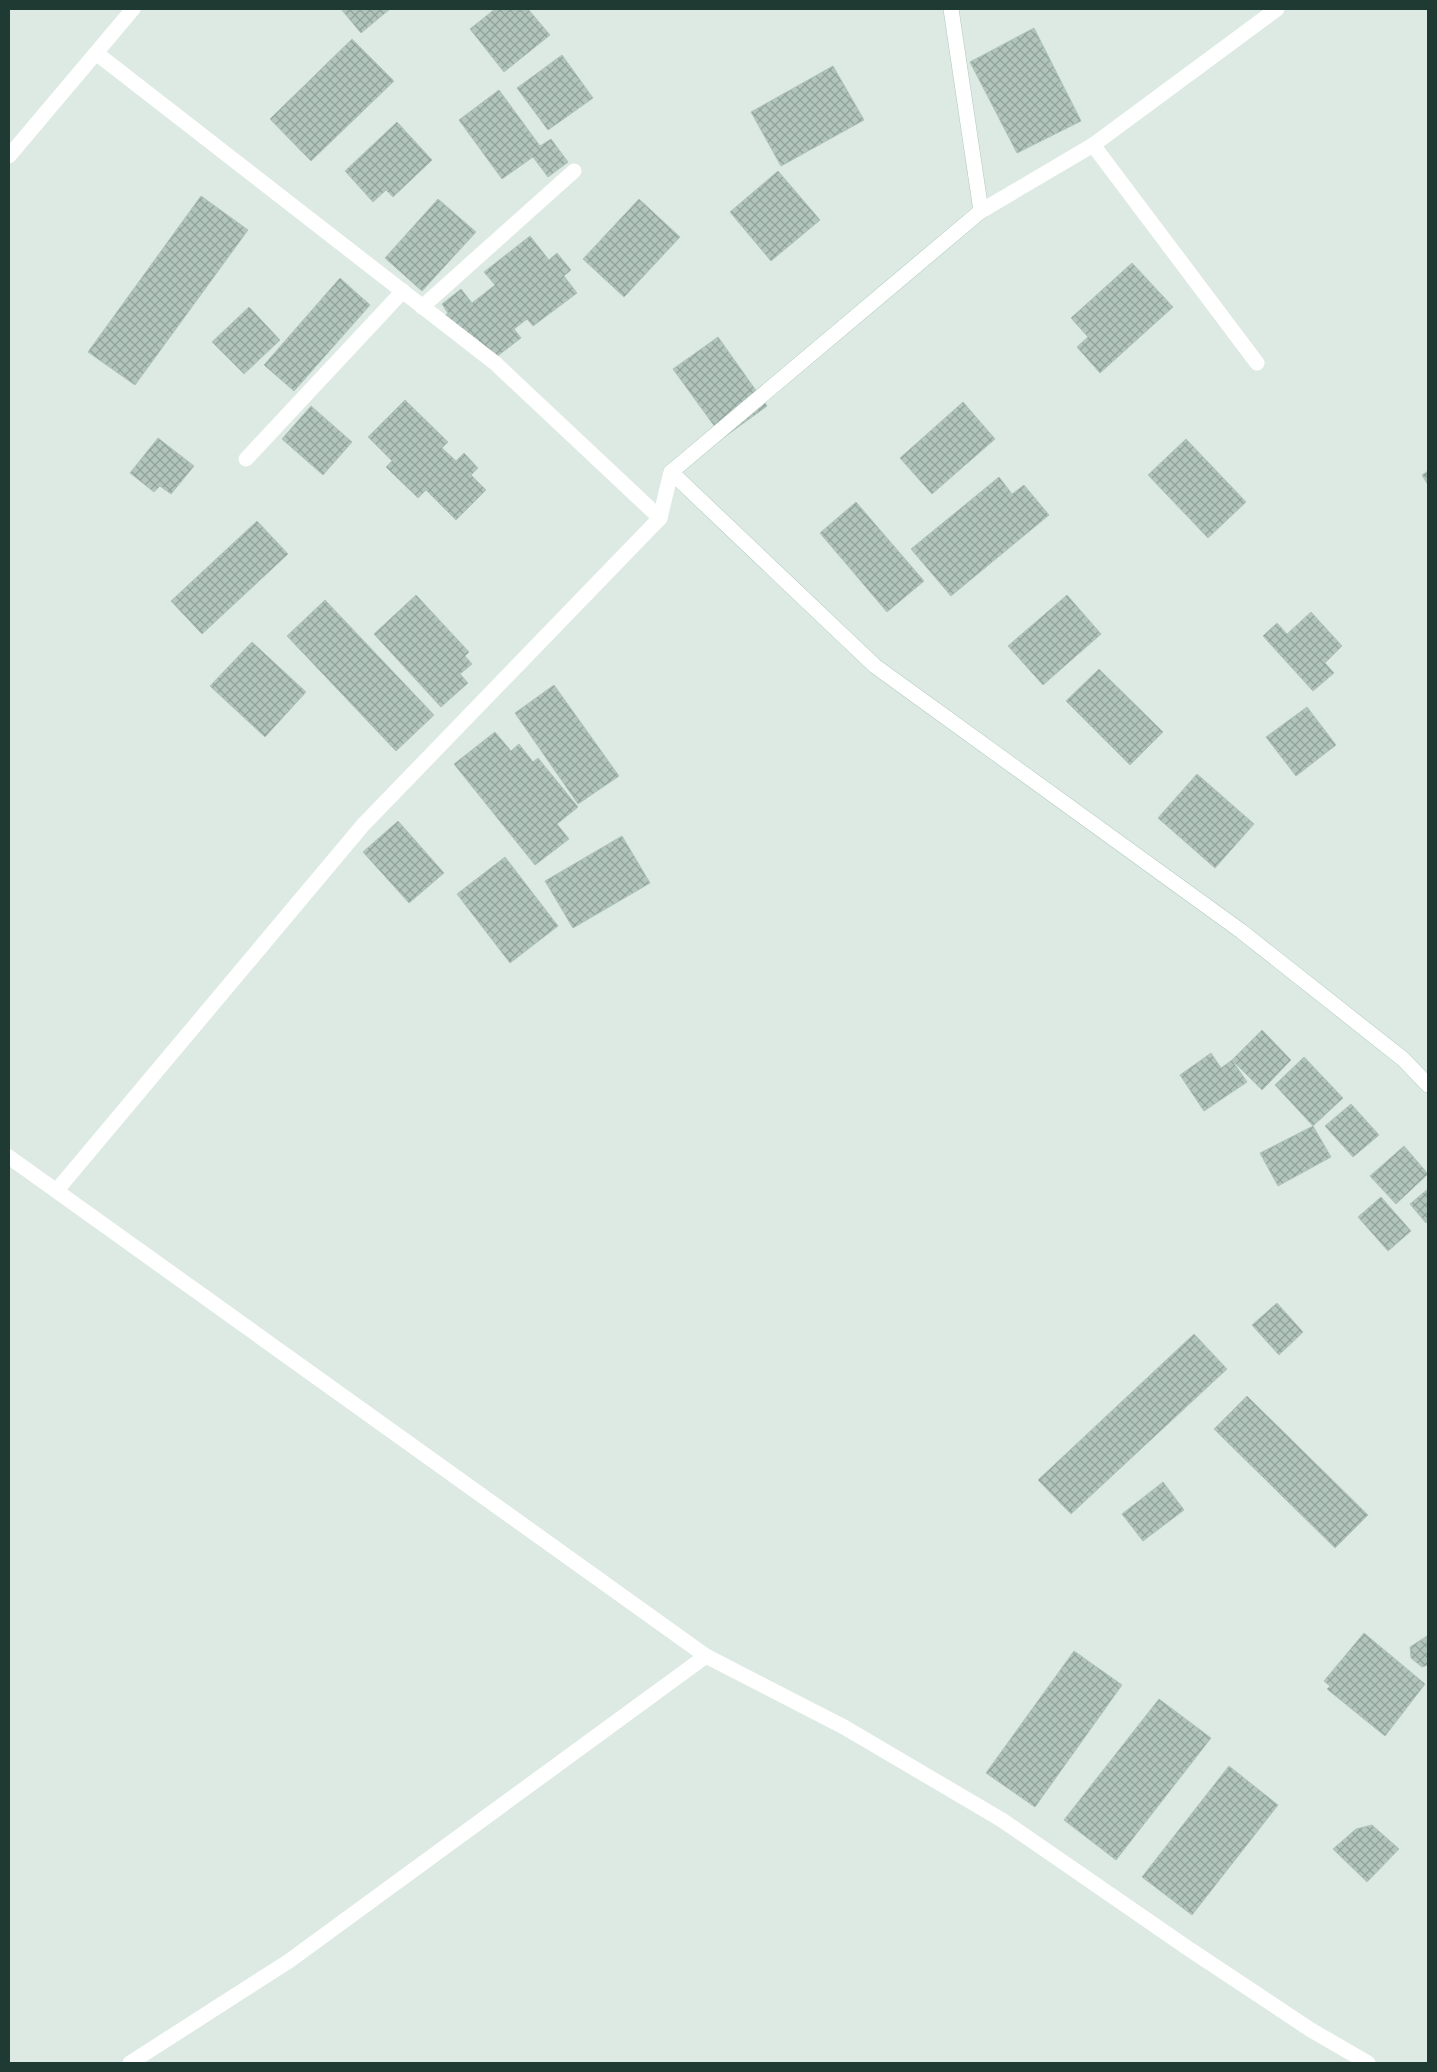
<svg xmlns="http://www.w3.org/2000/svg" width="1437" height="2072" font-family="Barlow,sans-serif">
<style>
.building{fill:url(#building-cross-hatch);stroke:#afc4bb}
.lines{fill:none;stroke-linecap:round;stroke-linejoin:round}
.secondary-casing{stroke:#afcbc0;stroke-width:16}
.street{stroke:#fff;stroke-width:15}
.secondary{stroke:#fff;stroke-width:15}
</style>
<defs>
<pattern id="building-cross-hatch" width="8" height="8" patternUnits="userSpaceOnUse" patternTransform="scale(1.25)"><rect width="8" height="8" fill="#b2c5bd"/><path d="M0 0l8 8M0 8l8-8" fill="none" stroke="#90a19a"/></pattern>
</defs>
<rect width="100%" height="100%" fill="#ddeae4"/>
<g class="building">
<polygon points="341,9 390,9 361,33"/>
<polygon points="495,9 528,9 550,35 504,72 470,29"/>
<polygon points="1034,28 1081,121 1017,153 970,62"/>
<polygon points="352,39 394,81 311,161 270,119"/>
<polygon points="562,55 593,98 548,130 517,88"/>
<polygon points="833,66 864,120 781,166 751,112"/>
<polygon points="499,90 540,146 551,139 568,162 548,177 533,157 502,179 459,120"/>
<polygon points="397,122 432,160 393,197 386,190 373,202 345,171"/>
<polygon points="778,171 820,220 771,261 730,212"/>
<polygon points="201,196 248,230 135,385 88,352"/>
<polygon points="438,199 476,232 422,291 385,258"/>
<polygon points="639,199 680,237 624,297 583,259"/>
<polygon points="530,236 549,260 557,253 571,270 564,276 577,293 533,326 527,319 514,329 521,338 491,361 441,319 448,313 442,304 461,289 472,303 495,285 484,272"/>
<polygon points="1132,263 1173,307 1100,373 1077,347 1088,337 1071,318"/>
<polygon points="340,278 370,305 294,391 264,365"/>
<polygon points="249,307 280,340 244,374 212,342"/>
<polygon points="718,337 767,406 723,438 673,369"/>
<polygon points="405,400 448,442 442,448 456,461 464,453 478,468 471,475 486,490 456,520 426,490 418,498 386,467 392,461 368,437"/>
<polygon points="963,402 995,439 932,494 900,458"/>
<polygon points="311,406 352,442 323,475 282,439"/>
<polygon points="158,438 194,466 171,494 160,486 154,492 130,473"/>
<polygon points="1186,439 1246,502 1208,538 1148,475"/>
<polygon points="1428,471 1428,485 1422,475"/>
<polygon points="999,477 1012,494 1024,485 1049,515 951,596 911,549"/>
<polygon points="856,502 924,581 887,612 820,533"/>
<polygon points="257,521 288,554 202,634 171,601"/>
<polygon points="416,595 469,652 465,656 472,664 460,674 468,683 441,707 374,634"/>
<polygon points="1067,595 1101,634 1043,685 1008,646"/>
<polygon points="325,600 434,715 396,751 287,636"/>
<polygon points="1311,612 1342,646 1325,663 1334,673 1313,691 1263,636 1277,623 1287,634"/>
<polygon points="252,642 306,692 265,737 210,686"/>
<polygon points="1099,669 1163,732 1130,765 1066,701"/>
<polygon points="554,685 619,776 578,804 515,713"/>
<polygon points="1307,707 1336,745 1296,776 1266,737"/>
<polygon points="495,732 511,751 519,744 533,762 538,758 578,807 557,824 569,839 535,865 454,764"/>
<polygon points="1197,774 1254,824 1215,868 1158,818"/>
<polygon points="398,821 444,873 409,903 363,852"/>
<polygon points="622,836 650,883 573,928 545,881"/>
<polygon points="505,857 558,926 510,963 457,894"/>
<polygon points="1262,1030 1291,1060 1262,1090 1232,1060"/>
<polygon points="1211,1053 1221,1068 1232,1060 1247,1082 1204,1111 1180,1075"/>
<polygon points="1304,1057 1343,1098 1313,1126 1275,1085"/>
<polygon points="1351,1104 1379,1135 1353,1157 1325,1126"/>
<polygon points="1313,1126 1331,1157 1278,1186 1260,1153"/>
<polygon points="1404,1146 1428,1174 1396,1204 1370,1176"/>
<polygon points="1428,1189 1428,1220 1426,1223 1410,1204"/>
<polygon points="1381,1197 1411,1231 1388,1251 1358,1217"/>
<polygon points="1277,1303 1303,1332 1279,1355 1252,1325"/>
<polygon points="1194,1334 1227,1369 1071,1514 1038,1480"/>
<polygon points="1247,1396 1368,1515 1335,1548 1214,1429"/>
<polygon points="1163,1482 1184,1510 1143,1541 1122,1514"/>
<polygon points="1364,1633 1425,1684 1385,1736 1327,1689 1330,1686 1324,1681"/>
<polygon points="1427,1636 1428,1665 1422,1667 1411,1658 1410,1647"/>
<polygon points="1074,1651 1122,1685 1035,1807 986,1773"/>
<polygon points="1159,1699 1211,1738 1116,1860 1064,1820"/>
<polygon points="1229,1766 1278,1805 1192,1915 1142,1877"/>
<polygon points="1372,1825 1399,1849 1367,1882 1333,1849 1356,1829"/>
</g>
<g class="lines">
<defs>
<polyline id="secondary" points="951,9 981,211 671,472 875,666 1241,931 1403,1059 1428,1085"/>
</defs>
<use href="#secondary" class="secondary-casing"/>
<g class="street">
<polyline points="96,53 495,363 660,518"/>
<polyline points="1093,145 1257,363"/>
<polyline points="9,156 133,9"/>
<polyline points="981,211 1093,145 1277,9"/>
<polyline points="422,307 574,171"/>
<polyline points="246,459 403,291"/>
<polyline points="9,1157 706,1656 289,1961 130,2063"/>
<polyline points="57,1190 363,825 660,518 671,472"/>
<polyline points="706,1656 844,1727 1002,1820 1189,1949 1311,2030 1368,2063"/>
</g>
<use href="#secondary" class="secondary"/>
</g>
<rect width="1437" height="2072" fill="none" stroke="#1e3a32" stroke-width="20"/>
</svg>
